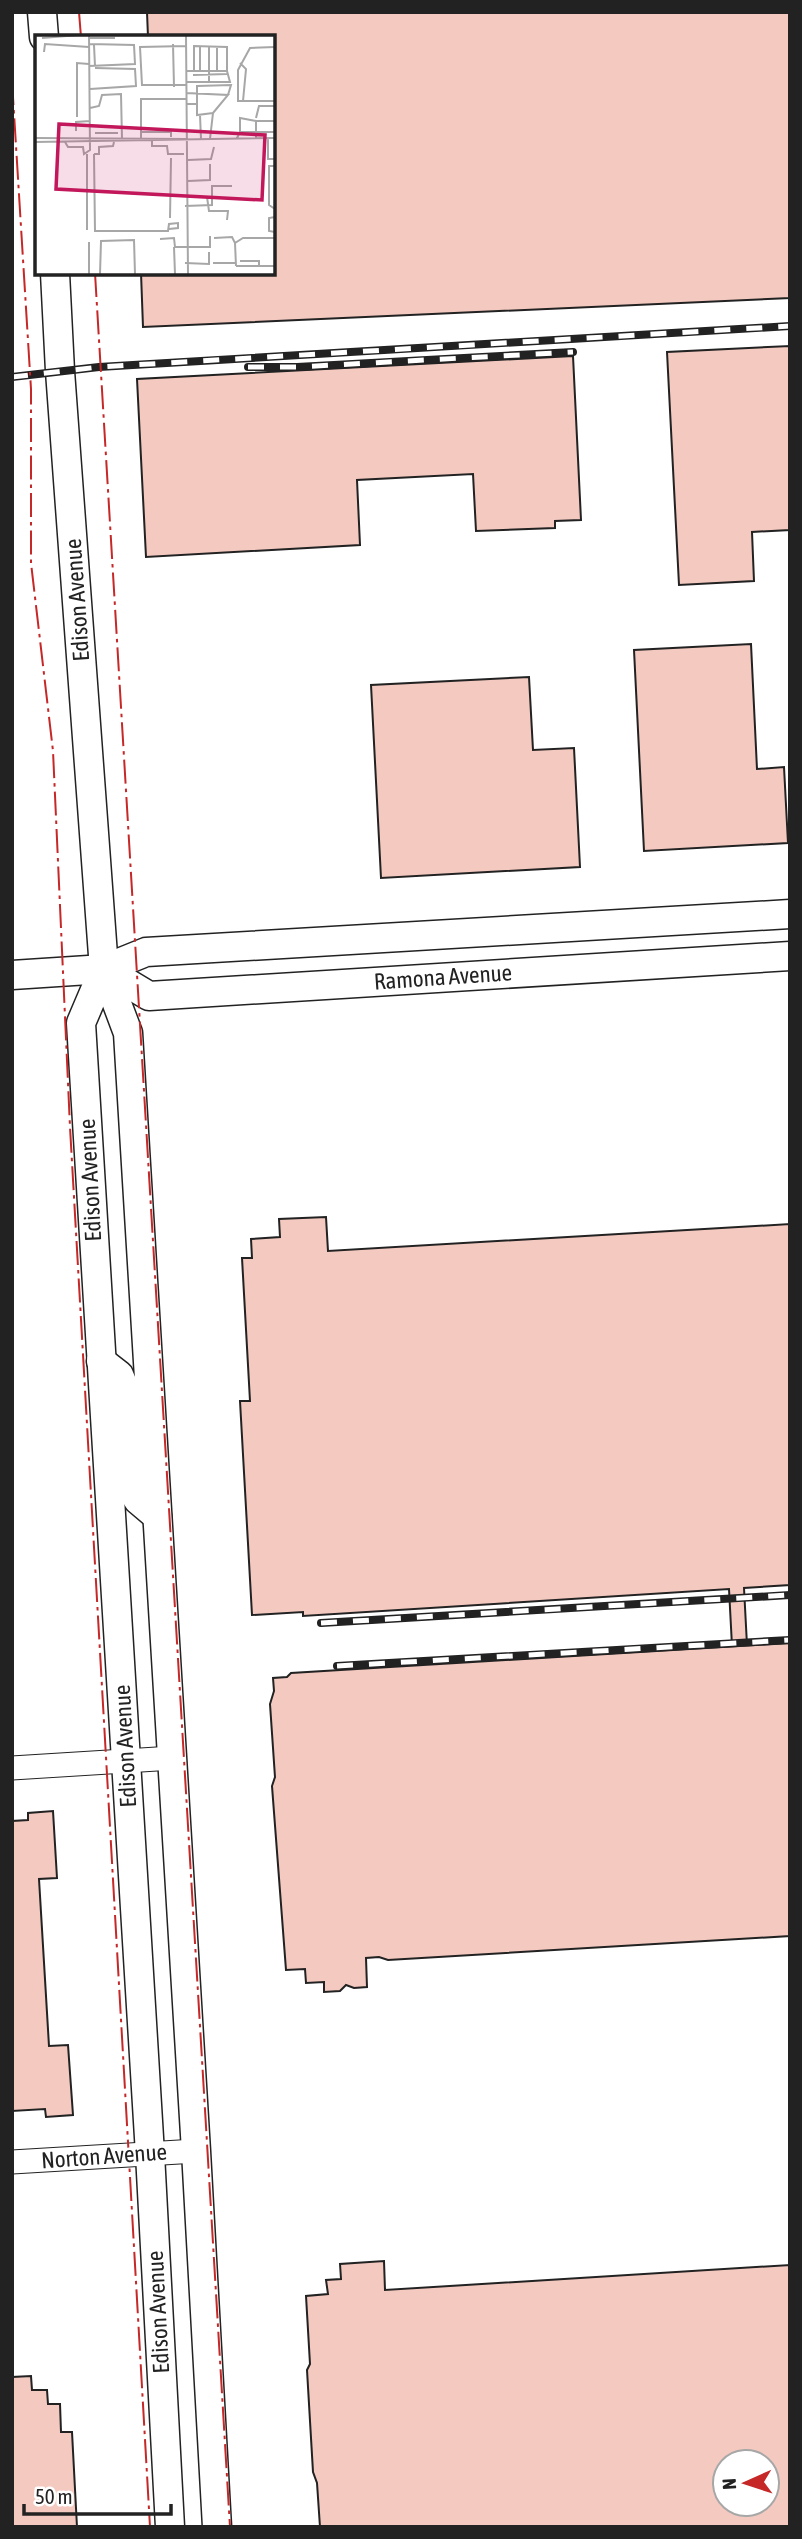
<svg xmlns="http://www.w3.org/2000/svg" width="802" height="2539" font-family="'Asap Condensed',sans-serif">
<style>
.building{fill:#f3c9c0;stroke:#222;stroke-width:2;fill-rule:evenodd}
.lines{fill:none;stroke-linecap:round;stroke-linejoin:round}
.minor-casing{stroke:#222;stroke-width:25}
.major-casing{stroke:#222;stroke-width:31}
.minor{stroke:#fff;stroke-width:23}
.major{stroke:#fff;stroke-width:28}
.rail-casing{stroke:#222;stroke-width:8}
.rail{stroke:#fff;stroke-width:5;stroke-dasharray:16;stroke-linecap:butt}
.power{stroke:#c62828;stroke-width:2;stroke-dasharray:24 5 3.5 5;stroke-linecap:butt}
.labels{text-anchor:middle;stroke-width:5;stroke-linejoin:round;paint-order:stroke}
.street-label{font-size:23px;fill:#222;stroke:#fff}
.inset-road{fill:none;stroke:#a7a7a7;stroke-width:2}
.view{fill:#c2185b;fill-opacity:0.15;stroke:#c2185b;stroke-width:3.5}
.inset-edge{fill:none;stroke:#222;stroke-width:3.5}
</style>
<rect width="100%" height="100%" fill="#fff"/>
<g class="building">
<polygon points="147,12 790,12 790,298 143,327 141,273 273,273 273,37 148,37"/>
<polygon points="790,346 790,530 752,532 754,581 679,585 667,352"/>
<polygon points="573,356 581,520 555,521 555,528 476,531 473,474 357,480 360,545 146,557 137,379"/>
<polygon points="751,644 757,769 784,767 788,843 644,851 634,650"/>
<polygon points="529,677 533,750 574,748 580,867 381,878 371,685"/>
<polygon points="326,1217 328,1251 790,1224 790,1585 744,1588 747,1645 732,1646 729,1589 303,1616 303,1612 252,1615 240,1401 250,1401 242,1258 252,1258 251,1239 280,1237 279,1219"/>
<polygon points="790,1643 790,1936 388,1960 379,1957 366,1958 367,1987 354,1988 346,1985 340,1991 324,1992 324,1982 306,1983 305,1969 286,1970 272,1786 275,1777 270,1704 274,1691 273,1678 287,1677 291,1673"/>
<polygon points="53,1811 57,1878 39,1879 49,2046 68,2045 73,2115 46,2117 45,2109 12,2111 12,1821 28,1820 28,1813"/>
<path d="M384,2261L385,2290L790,2265V2527H320L317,2483L313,2472L307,2370L310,2364L306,2296L328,2294L326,2280L341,2279L340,2264ZM725,2462H767V2504H725Z"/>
<polygon points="31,2376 32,2390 47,2390 48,2404 60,2404 61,2432 72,2432 77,2527 12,2527 12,2377"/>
</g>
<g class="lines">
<defs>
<g id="minor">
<polyline points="12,1768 173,1758"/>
<polyline points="12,2162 196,2151"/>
</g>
<g id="major">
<polyline points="42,12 44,37"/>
<polyline points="55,273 60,371 104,969 128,1033 196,2151 217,2527"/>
<polyline points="104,969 81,1023 150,2154 170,2527"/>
<polyline points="104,969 149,996 790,956"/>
<polyline points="12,975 104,969 146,952 790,914"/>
<polyline points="101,1361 119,1375 124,1387 131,1489 138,1500 157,1516"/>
</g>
</defs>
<use href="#minor" class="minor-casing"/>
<use href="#major" class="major-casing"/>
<use href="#minor" class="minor"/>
<use href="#major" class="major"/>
<defs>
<g id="rail">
<polyline points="248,367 297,367 573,352"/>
<polyline points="12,377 99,367 790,326"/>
<polyline points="321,1623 790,1595"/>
<polyline points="337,1666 790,1640"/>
</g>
</defs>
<use href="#rail" class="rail-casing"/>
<use href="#rail" class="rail"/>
<g class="power">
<polyline points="79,12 81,37"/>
<polyline points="12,81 31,389 31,563 53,751 70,1127 150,2527"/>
<polyline points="95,273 230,2527"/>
</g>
</g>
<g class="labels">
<g class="street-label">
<text transform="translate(77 600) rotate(-94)" y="8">Edison Avenue</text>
<text transform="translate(443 977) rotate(-4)" y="8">Ramona Avenue</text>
<text transform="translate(90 1180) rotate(-93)" y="8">Edison Avenue</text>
<text transform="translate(125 1746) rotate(-93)" y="8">Edison Avenue</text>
<text transform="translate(104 2156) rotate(-4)" y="8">Norton Avenue</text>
<text transform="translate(158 2312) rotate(-93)" y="8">Edison Avenue</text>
</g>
</g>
<g transform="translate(35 35)">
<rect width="240" height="240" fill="#fff"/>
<path class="inset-road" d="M91,0H114M151,0L153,239M7,3L44,0M54,3H80M138,9L139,52M59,10L60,31M151,11L105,12L107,50H151M165,11V36M182,12V36M240,12L215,13L203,35V66H240M9,17L10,9L54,12M205,28L211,34L208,66M54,31L100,29L99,10L55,9M151,36H192V12L159,11V36M158,40L192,39M151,47H195L192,36M174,47V11M55,54L101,51L100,34L60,33M151,58L193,60L178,78L175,104M151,69H162V80L178,78M162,69V51L196,50L193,60M55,73L64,71L67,60L86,59L87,104M165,80L166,104M42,82V28L54,29M221,83L224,71H240M240,86H221V97H240M41,96V87L55,86M106,97H136V102M205,97V83L221,86M60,98H83M0,103L151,104M106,103V64H151M202,103L205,97H221V103M233,103V124H240M117,106V111H132L133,119H149M0,107L240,103M30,107L33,112H48L49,119L55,115L54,0M59,119L60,196H133L134,189L143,188V193L134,194M59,119H64V112L78,111L79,107M153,125L176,124L179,112M240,131H234V170L240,174M153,146L175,145V129M172,162L174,176H193L192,185M150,171L177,170V151H197M240,182L234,183V196L240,197M135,183L136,123M52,195V119M179,203L197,202L200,208M125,204L139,203L140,212H175V201M200,208L208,203H240M200,208L201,231M139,212L140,239M205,226H224V231M150,228L174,229V217M178,228H201M201,231H240M54,239V207M65,239L66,206L99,205L100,239"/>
<path class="view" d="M24,89L230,100L227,165L21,154Z"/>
<rect width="240" height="240" class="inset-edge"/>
</g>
<rect width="802" height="2539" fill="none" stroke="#222222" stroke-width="28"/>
<g transform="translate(746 2483) rotate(267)"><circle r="33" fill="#ffffff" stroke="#a7a7a7" stroke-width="2"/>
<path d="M0-5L12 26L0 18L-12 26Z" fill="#c62828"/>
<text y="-10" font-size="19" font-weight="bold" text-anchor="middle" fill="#222222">N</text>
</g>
<path d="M24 2504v10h147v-10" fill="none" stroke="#222222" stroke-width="3.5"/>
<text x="35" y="2504" font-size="21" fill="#222222" stroke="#ffffff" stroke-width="5" paint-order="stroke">50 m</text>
</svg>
